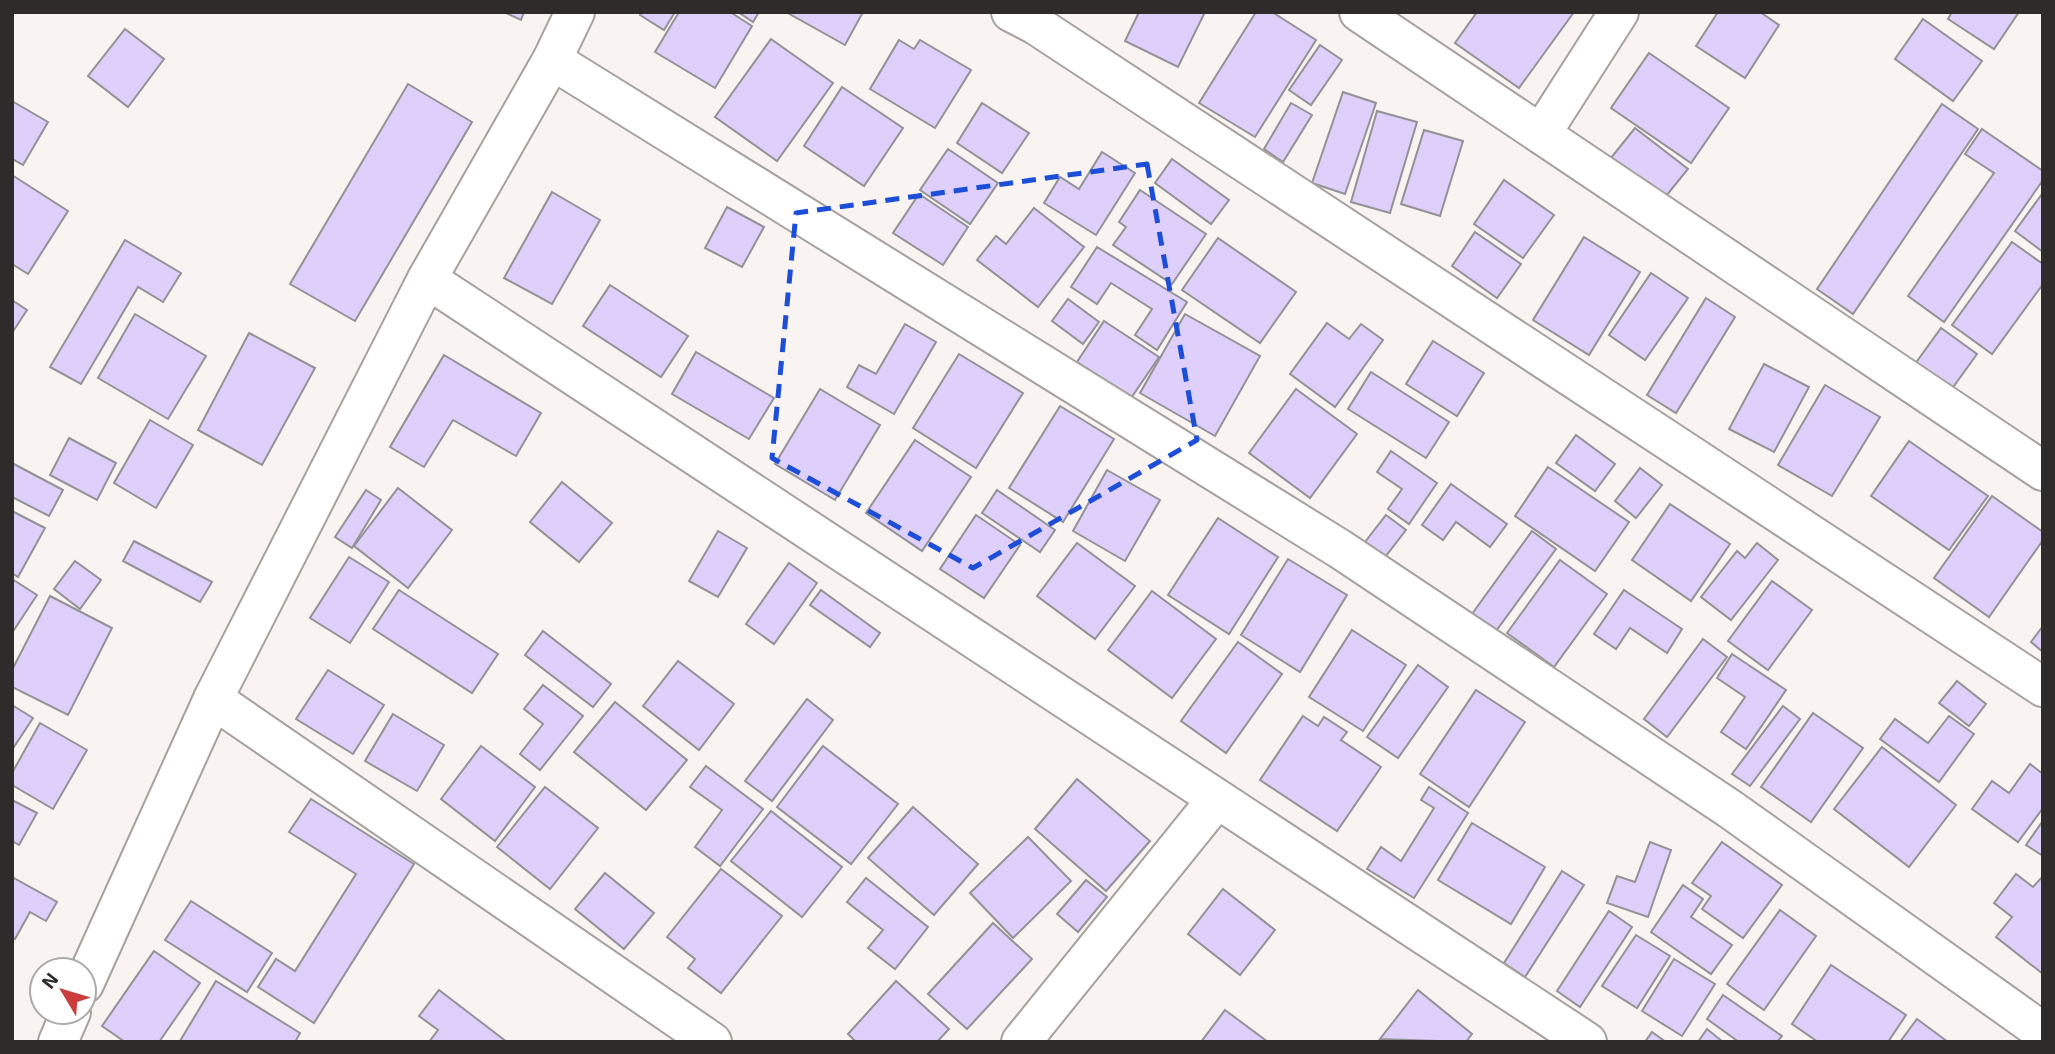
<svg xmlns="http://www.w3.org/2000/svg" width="2055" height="1054" font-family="'Exo 2',sans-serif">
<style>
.building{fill:#ded0fa;stroke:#939297;stroke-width:2}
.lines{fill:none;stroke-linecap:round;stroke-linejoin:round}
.minor-casing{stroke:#a6a19e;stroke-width:42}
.minor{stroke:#fff;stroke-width:38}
.marked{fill:none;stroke:#1d4ed8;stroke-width:5;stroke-dasharray:14 9;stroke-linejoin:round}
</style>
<rect width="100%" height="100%" fill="#f9f4f1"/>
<g class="building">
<polygon points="504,12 524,12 521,20"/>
<polygon points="642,12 675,12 664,30 640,15"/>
<polygon points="679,12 730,12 752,26 715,88 655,52"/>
<polygon points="738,12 759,12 753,22"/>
<polygon points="786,12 863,12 845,45"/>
<polygon points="1139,12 1205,12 1178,67 1125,41"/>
<polygon points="1256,12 1272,12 1316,40 1255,137 1199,103"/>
<polygon points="1477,12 1574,12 1519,88 1455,43"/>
<polygon points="1718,12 1760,12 1779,25 1745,78 1696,46"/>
<polygon points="1952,12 2019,12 1994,49 1948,19"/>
<polygon points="1923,19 1982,61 1953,101 1895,59"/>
<polygon points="125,29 164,59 128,107 88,76"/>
<polygon points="771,39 833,83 777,161 715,117"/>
<polygon points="899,40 914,49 920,40 971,70 935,128 870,89"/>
<polygon points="1320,45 1342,60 1311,105 1289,90"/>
<polygon points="1649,53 1729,108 1691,163 1611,108"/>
<polygon points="408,84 472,122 355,321 290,284"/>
<polygon points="842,87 903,128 864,186 804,146"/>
<polygon points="1343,92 1376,103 1345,194 1312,183"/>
<polygon points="12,101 48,122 23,165 12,159"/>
<polygon points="982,103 1029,133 1002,173 957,143"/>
<polygon points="1291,103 1312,115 1283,162 1264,149"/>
<polygon points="1942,104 1978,129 1853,314 1817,289"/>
<polygon points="1377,111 1417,122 1390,213 1351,202"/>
<polygon points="1635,128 1688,169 1662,201 1610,159"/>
<polygon points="1982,129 2043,171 2043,180 1944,322 1908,296 1994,173 1965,154"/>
<polygon points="1424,130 1463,141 1440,216 1401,204"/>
<polygon points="948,149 998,183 970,224 920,190"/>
<polygon points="1102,152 1135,173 1096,235 1044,203 1060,177 1079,189"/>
<polygon points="1172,159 1229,200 1211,224 1155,183"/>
<polygon points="12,175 68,211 28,274 12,264"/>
<polygon points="1504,180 1554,215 1523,258 1474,224"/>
<polygon points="1140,190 1206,234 1172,284 1113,245 1126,227 1119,222"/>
<polygon points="552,192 600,220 552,304 504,278"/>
<polygon points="919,194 968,227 943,265 893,233"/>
<polygon points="2042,194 2043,194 2043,252 2015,231"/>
<polygon points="727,207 764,227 742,267 705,248"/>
<polygon points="1034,208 1084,247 1038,307 977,260 996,236 1006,244"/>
<polygon points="1475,232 1521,264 1497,298 1452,266"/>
<polygon points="1584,237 1640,272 1589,355 1533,320"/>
<polygon points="1218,238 1296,292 1260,343 1182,290"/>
<polygon points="125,240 181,273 163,302 138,287 81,384 50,367"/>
<polygon points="2012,242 2043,264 2043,284 1992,354 1952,325"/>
<polygon points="1097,247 1187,302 1157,350 1135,335 1152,309 1111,283 1097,304 1071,287"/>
<polygon points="1651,273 1688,298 1645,360 1609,335"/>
<polygon points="610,285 688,336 661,377 583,326"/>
<polygon points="1706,298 1735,317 1676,413 1647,395"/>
<polygon points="1068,299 1099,322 1083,344 1052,321"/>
<polygon points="12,300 27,310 12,333"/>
<polygon points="135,314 206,356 168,419 98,378"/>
<polygon points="1185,314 1260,356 1215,436 1140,393"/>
<polygon points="1104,321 1159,357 1131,398 1077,362"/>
<polygon points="1327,323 1349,339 1361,324 1383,340 1335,407 1290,374"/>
<polygon points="905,324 936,342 894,414 847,387 859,365 876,374"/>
<polygon points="1941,328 1977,354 1951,390 1915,364"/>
<polygon points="249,333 315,368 262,465 198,430"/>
<polygon points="1433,341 1484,373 1457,416 1406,384"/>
<polygon points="696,352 774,398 749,439 672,394"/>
<polygon points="959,354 1023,393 976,468 913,428"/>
<polygon points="444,355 541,413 516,456 453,420 424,467 390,447"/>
<polygon points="1764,364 1809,387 1774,452 1729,429"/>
<polygon points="1371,372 1449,422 1426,458 1348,409"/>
<polygon points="1825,385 1880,417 1832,496 1778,465"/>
<polygon points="820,389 880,425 835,500 775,464"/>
<polygon points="1296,389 1357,434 1310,498 1249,453"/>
<polygon points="1060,406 1114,439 1063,522 1009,488"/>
<polygon points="150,420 193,445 156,508 114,483"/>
<polygon points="1576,435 1615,464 1595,491 1556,463"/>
<polygon points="69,438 116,463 97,500 50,475"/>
<polygon points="915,440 971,477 922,551 866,513"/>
<polygon points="1909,441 1988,496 1949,550 1871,496"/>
<polygon points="1391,451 1437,483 1409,524 1388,509 1402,489 1377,472"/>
<polygon points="12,463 63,490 49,516 12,497"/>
<polygon points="1548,467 1629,522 1595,571 1515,516"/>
<polygon points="1640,468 1662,485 1636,518 1615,501"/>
<polygon points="1107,470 1160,500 1125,561 1073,531"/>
<polygon points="562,482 612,523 579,562 530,522"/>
<polygon points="1451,484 1507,524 1490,547 1456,522 1443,540 1422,525"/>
<polygon points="398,488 452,530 408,588 354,546"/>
<polygon points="366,490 381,500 352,548 335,537"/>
<polygon points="997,490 1055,530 1040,552 982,513"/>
<polygon points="1992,496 2043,532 2043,540 1989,617 1934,578"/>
<polygon points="1670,504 1730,544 1691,601 1632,560"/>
<polygon points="12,511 45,528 18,577 12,573"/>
<polygon points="976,515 1020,545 984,598 940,569"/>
<polygon points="1386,515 1406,530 1385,557 1365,542"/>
<polygon points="1218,518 1278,557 1229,634 1168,595"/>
<polygon points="718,531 747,548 718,597 689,581"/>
<polygon points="1532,531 1556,549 1496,631 1472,614"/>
<polygon points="134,541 212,582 200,602 123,561"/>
<polygon points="1077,543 1135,586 1095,639 1037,596"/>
<polygon points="1757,543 1778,560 1731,620 1701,597 1737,551 1745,558"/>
<polygon points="349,557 389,582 350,643 310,618"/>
<polygon points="1288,559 1347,595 1300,672 1241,635"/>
<polygon points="1560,560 1607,594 1554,667 1507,633"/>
<polygon points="75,561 101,580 80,609 54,589"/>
<polygon points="789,563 817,583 774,644 746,624"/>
<polygon points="12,579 37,595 12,633"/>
<polygon points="1772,581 1812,610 1768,670 1728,641"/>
<polygon points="399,590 498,654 472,693 373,629"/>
<polygon points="821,590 880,633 870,647 810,605"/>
<polygon points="1624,590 1682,629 1667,653 1630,628 1616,649 1594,634"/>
<polygon points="1152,591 1216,639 1172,698 1108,650"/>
<polygon points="50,596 112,628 68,715 12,687 12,670"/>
<polygon points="2043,626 2043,652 2031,642"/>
<polygon points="1352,630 1406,665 1363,731 1309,697"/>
<polygon points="543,631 611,684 593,707 525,655"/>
<polygon points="1703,639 1727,657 1667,737 1644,719"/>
<polygon points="1238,642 1282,674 1226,753 1181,721"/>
<polygon points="1732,654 1786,690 1746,749 1721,732 1745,697 1717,678"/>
<polygon points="678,661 734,704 699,750 643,706"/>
<polygon points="1418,665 1448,687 1398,758 1367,737"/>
<polygon points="328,670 384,705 353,754 296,719"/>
<polygon points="1957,681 1986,704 1969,726 1939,703"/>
<polygon points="543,685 583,716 540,770 520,754 543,724 524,709"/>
<polygon points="1476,690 1525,722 1469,807 1420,774"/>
<polygon points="807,699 833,720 772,801 745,781"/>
<polygon points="615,702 687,760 646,810 574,752"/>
<polygon points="12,705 33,718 12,750"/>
<polygon points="1783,706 1800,719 1750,786 1732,774"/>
<polygon points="1813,713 1863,748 1811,822 1761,787"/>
<polygon points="393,714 444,745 417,791 365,761"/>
<polygon points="1303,716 1318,726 1324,717 1347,732 1341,740 1381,767 1337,831 1260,780"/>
<polygon points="1949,716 1974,734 1939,782 1880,739 1895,719 1928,743"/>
<polygon points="40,723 87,750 53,809 12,785 12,773"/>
<polygon points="481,746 535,787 495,841 441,799"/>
<polygon points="823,746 898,804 851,864 777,807"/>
<polygon points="1882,747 1956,805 1909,867 1834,809"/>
<polygon points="2030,764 2043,774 2043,808 2018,842 1972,809 1992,781 2009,793"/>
<polygon points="706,766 763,809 720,866 695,847 722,810 690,787"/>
<polygon points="1077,779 1150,841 1106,891 1035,829"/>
<polygon points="545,787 598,828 550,889 497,847"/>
<polygon points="1429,787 1468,813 1414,898 1367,869 1381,847 1401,861 1434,808 1421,800"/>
<polygon points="311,799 414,864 314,1023 258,987 276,959 295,971 356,874 289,832"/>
<polygon points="12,800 37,813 19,845 12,841"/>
<polygon points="913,807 978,864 934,915 868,858"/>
<polygon points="771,811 842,867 802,917 731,861"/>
<polygon points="2042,822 2043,822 2043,856 2026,845"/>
<polygon points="1472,823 1545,867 1511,924 1438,880"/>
<polygon points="1028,837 1071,881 1013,938 970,893"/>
<polygon points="1650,842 1671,850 1648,917 1607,903 1617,876 1635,882"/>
<polygon points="1722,842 1782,885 1743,938 1702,909 1711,896 1692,883"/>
<polygon points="721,869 782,916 721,993 688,968 695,959 667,937"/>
<polygon points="1562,871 1584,885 1525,977 1504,963"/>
<polygon points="605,873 654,913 624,949 575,909"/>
<polygon points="2016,874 2033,887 2043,876 2043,974 1996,937 2012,917 1994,903"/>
<polygon points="12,877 57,902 46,921 30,912 15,939 12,937"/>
<polygon points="866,878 928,927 895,969 868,948 883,930 847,902"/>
<polygon points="1086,880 1107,897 1078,932 1057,914"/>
<polygon points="1683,885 1703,899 1691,917 1732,945 1711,974 1651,932"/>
<polygon points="1223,889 1275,930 1240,975 1188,934"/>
<polygon points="191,901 272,953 247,992 165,940"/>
<polygon points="1780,910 1816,936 1764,1010 1727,984"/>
<polygon points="1609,911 1632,927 1580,1007 1557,991"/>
<polygon points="993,923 1032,959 967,1029 928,994"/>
<polygon points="1636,935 1670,956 1637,1008 1602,986"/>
<polygon points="154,951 200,983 159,1042 125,1042 102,1026"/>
<polygon points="1674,959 1715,984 1682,1036 1642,1011"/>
<polygon points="1831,965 1906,1015 1888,1042 1818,1042 1792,1024"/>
<polygon points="216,981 300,1033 295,1042 180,1041"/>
<polygon points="896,981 949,1029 937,1042 856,1042 848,1034"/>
<polygon points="439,990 507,1042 429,1042 438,1030 419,1016"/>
<polygon points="1418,990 1472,1034 1466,1042 1380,1039"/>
<polygon points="1723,995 1782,1036 1777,1042 1739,1042 1707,1019"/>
<polygon points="1225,1010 1268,1042 1201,1042"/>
<polygon points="1917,1019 1948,1042 1900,1042"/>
<polygon points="1707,1029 1723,1042 1698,1042"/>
<polygon points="1652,1032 1666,1042 1645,1042"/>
</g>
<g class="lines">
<defs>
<g id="minor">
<polyline points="1011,12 1036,25 2043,687"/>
<polyline points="1359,12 2043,471"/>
<polyline points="552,60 1340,549 1730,809 2043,1032"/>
<polyline points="1541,134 1619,12"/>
<polyline points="427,279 1587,1042"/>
<polyline points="213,699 712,1042"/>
<polyline points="84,984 213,699 427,279 552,60 575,12"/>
<polyline points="58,1042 71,1012"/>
<polyline points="1021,1042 1217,799"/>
</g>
</defs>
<use href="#minor" class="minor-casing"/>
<use href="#minor" class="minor"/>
</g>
<path class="marked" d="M1147,164L1197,440L973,568L772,458L796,213Z"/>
<rect width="2055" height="1054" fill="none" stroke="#2e2c2b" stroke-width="28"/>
<g transform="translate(63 991) rotate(308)"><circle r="33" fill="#ffffff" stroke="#ababaa" stroke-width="2"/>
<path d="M0-5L12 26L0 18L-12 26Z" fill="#cb3d3b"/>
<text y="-10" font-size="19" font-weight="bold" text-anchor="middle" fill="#2e2c2b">N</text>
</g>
</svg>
